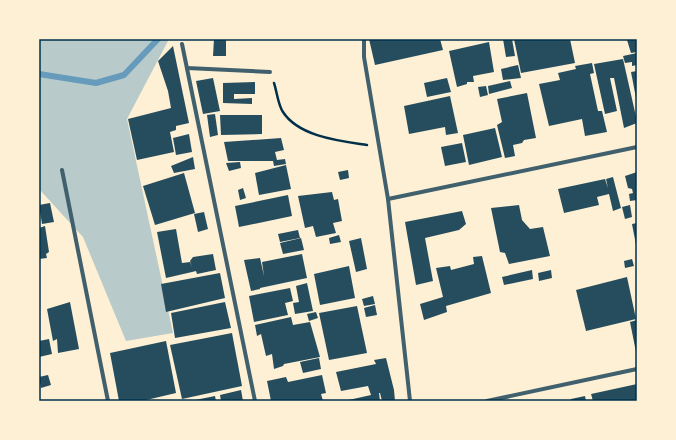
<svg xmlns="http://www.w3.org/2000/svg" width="676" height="440" font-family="'Fira Sans Condensed',sans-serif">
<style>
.green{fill:#b9caca}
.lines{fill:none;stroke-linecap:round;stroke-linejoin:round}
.stream{stroke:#669bbc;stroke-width:6}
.building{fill:#264d5e}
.path{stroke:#003049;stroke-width:2.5}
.minor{stroke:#3f606c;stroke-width:4}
.neatline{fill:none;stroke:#003049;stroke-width:1.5}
</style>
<rect width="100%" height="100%" fill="#fdf0d5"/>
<polygon class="green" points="39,39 169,39 127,119 173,333 126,341 83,237 39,189"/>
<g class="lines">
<polyline class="stream" points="39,74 96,83 124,75 158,39"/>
</g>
<g class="building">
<polygon points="214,39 226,39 226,56 213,56"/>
<polygon points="369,39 440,39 443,50 375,65"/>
<polygon points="503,39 512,39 515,56 506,57"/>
<polygon points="514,39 570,39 575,63 521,73"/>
<polygon points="637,39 637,52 631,53 627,40"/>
<polygon points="489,42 494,72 473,76 474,82 467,82 467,84 457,87 449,51"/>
<polygon points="173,46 189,123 176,126 176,130 170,132 174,152 137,160 128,119 171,108 168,91 158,61"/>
<polygon points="637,53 637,65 632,66 632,62 625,63 623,56"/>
<polygon points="623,59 637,121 637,123 624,128 614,78 610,78 617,111 605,114 594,64"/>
<polygon points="592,63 594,73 590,74 598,111 602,111 607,132 585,136 582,119 549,126 539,84 560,80 558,73 576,69 575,66"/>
<polygon points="518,65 521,78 503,80 501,69"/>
<polygon points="637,71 637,97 636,98 631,72"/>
<polygon points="213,78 220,111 203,114 196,81"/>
<polygon points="447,78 451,92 427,97 424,83"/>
<polygon points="510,81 512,88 489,94 488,86"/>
<polygon points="255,82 255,94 234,94 234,99 252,98 252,104 223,103 223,83"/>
<polygon points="486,86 488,95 480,97 478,87"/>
<polygon points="527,93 536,138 524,140 522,143 513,145 515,156 505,158 497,125 502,122 497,99"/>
<polygon points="450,96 458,133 446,135 445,127 409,134 404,106"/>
<polygon points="215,114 218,135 210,137 207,115"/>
<polygon points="220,115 262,115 262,134 221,135"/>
<polygon points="495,128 502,157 469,165 463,135"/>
<polygon points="189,134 192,152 176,155 173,138"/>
<polygon points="281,138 284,150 275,152 277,160 285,159 286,164 274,166 273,161 228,161 224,142"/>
<polygon points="462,143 466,162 445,166 441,147"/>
<polygon points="193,157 195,169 174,173 171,166"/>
<polygon points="240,162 241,168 229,171 226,163"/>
<polygon points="286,165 291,189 259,195 255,173"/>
<polygon points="348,170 349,178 340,180 338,172"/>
<polygon points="637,172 637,200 630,201 629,194 633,193 632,189 628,188 625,176"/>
<polygon points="184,173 195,213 155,225 143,186"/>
<polygon points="613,177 621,208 613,211 609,194 597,197 599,205 564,213 558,189 605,179 608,188 606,179"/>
<polygon points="243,188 246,198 240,200 238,190"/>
<polygon points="332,192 334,200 338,199 342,221 333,223 336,233 316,237 313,226 305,228 298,196"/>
<polygon points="288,195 292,216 239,227 235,206"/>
<polygon points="50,203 54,222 42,224 39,205"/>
<polygon points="519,205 522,220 530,229 543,227 550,256 509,264 505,253 500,252 491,208"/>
<polygon points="630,205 632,217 625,219 622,207"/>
<polygon points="462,211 466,224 459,230 425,238 433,281 416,285 405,222"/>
<polygon points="204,212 208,229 198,232 194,214"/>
<polygon points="637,223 637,245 636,245 632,224"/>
<polygon points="45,226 49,252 46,254 47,258 39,259 39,228"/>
<polygon points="176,229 182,263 190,262 192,267 190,261 193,257 213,254 216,270 197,274 196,271 192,272 166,278 157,232"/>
<polygon points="298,230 300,238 280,242 278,234"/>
<polygon points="339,235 341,242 330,244 329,238"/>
<polygon points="301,238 304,250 283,254 280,243"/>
<polygon points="361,238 367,269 356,272 349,241"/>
<polygon points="302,254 307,278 260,288 260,289 251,291 244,260 260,258 264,276 262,262"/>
<polygon points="482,256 491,293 446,306 447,312 424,320 420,304 443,297 436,268 450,266 451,270 474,264 473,257"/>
<polygon points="632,259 634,266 625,268 624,261"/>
<polygon points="349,266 355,298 320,305 314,274"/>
<polygon points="532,270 533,279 504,285 502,277"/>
<polygon points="551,270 552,278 539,281 538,273"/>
<polygon points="220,273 225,298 166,312 161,284"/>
<polygon points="627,277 636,319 586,331 576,290"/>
<polygon points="307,283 313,311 295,314 293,303 299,302 296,286"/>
<polygon points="290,288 293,301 285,303 288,315 254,322 249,296"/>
<polygon points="373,296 375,304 364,306 362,299"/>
<polygon points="70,302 79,349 58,353 57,339 53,341 47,309"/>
<polygon points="225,302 231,328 175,338 171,313"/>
<polygon points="375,305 377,315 366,317 364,308"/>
<polygon points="357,306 367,353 329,360 319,313"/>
<polygon points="316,312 318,318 309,321 307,314"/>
<polygon points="291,317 293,325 310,322 320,357 284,364 283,366 274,369 272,354 266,356 261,334 257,336 255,325"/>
<polygon points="637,320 637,352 636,352 630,322"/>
<polygon points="232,333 242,386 182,399 170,345"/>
<polygon points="49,339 52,354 39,357 39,341"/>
<polygon points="166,341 176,393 142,401 119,401 110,353"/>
<polygon points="319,358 321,369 303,373 300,362"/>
<polygon points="386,358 394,390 395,401 382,401 380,393 379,393 380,401 344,401 371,395 368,386 341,391 336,372 376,364 374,360"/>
<polygon points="48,375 51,385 41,388 39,377"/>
<polygon points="322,375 326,393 321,394 323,401 271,401 267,381 286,377 288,382"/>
<polygon points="637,384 637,401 593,401 591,394"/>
<polygon points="241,390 243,401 221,401 220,395"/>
<polygon points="215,396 216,401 195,401 195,400"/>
<polygon points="585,396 586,401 571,401 571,399"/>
</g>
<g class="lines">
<path class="path" d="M274,83C277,92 278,105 283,112C299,137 341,141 367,145"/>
<g class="minor">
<polyline points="364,39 364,57 388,199 410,401"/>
<polyline points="182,44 255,401"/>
<polyline points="187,68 270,72"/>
<polyline points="62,170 108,401"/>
<polyline points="388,199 637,147"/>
<polyline points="487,401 637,369"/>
</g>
</g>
<rect width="676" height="440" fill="none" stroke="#fdf0d5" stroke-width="80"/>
<rect x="40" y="40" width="596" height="360" class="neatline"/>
</svg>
